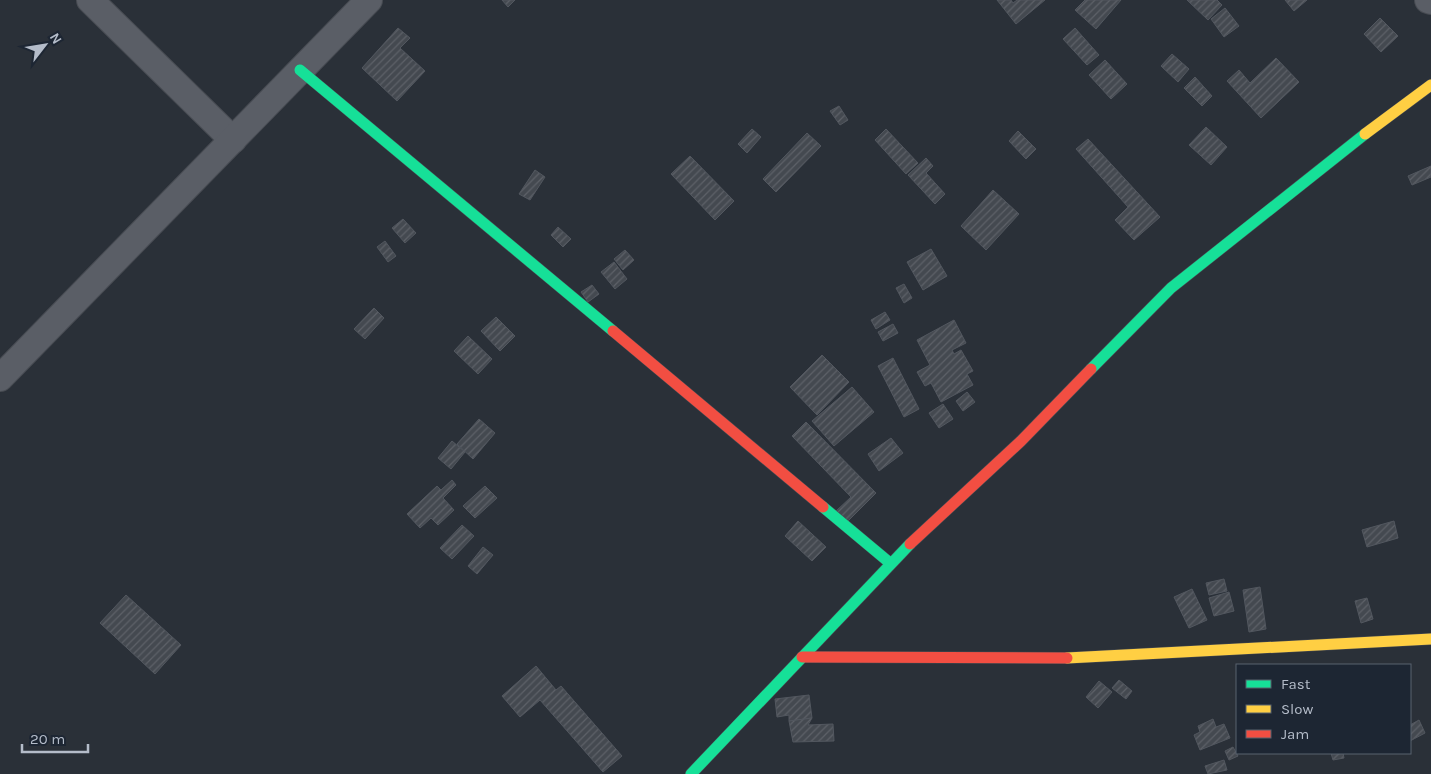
<svg xmlns="http://www.w3.org/2000/svg" width="1431" height="774" font-family="Karla,sans-serif">
<style>
.building{fill:url(#building-hatch);stroke:#52575f}
.lines{fill:none;stroke-linecap:round;stroke-linejoin:round}
.street-casing{stroke:#484c53;stroke-width:28}
.fast-casing{stroke:#484c53;stroke-width:12}
.slow-casing{stroke:#484c53;stroke-width:12}
.jam-casing{stroke:#484c53;stroke-width:12}
.street{stroke:#5a5e66;stroke-width:26}
.fast{stroke:#16e098;stroke-width:11}
.slow{stroke:#ffcf43;stroke-width:11}
.jam{stroke:#f24e42;stroke-width:11}
</style>
<defs>
<pattern id="building-hatch" width="6" height="6" patternUnits="userSpaceOnUse" patternTransform="scale(1.25)"><rect width="6" height="6" fill="#444950"/><path d="M-1 1l2-2M0 6l6-6M5 7l2-2" fill="none" stroke="#5d6168"/></pattern>
</defs>
<rect width="100%" height="100%" fill="#2a3038"/>
<g class="building">
<polygon points="502,0 515,0 508,7"/>
<polygon points="997,0 1011,0 1013,3 1017,0 1045,0 1016,24"/>
<polygon points="1085,0 1121,0 1096,29 1075,10"/>
<polygon points="1187,0 1217,0 1222,5 1208,20"/>
<polygon points="1285,0 1307,0 1294,11"/>
<polygon points="1225,8 1239,26 1224,37 1211,19"/>
<polygon points="1380,18 1398,36 1381,52 1364,34"/>
<polygon points="398,28 410,38 400,48 425,71 397,101 362,68"/>
<polygon points="1075,28 1099,55 1087,65 1063,39"/>
<polygon points="1172,54 1189,69 1178,82 1161,66"/>
<polygon points="1276,58 1299,82 1261,118 1227,81 1239,70 1250,83"/>
<polygon points="1105,60 1127,84 1111,99 1089,75"/>
<polygon points="1195,77 1212,96 1202,106 1184,88"/>
<polygon points="839,106 848,120 840,125 830,111"/>
<polygon points="1206,127 1227,147 1211,165 1189,145"/>
<polygon points="752,129 761,137 747,153 738,144"/>
<polygon points="886,129 918,163 906,174 875,140"/>
<polygon points="1018,131 1036,149 1026,159 1009,141"/>
<polygon points="807,133 821,146 776,192 763,179"/>
<polygon points="1088,139 1160,217 1134,240 1115,220 1128,207 1076,149"/>
<polygon points="690,156 734,201 715,220 671,174"/>
<polygon points="926,158 933,166 926,173 945,194 935,204 908,175"/>
<polygon points="1431,166 1431,177 1412,185 1408,176"/>
<polygon points="535,170 545,177 530,200 519,194"/>
<polygon points="993,190 1019,214 986,250 961,226"/>
<polygon points="403,219 416,233 405,243 392,228"/>
<polygon points="558,227 571,239 563,247 551,235"/>
<polygon points="385,241 396,256 388,262 377,247"/>
<polygon points="931,249 947,276 923,290 907,262"/>
<polygon points="625,250 634,260 623,270 614,259"/>
<polygon points="614,262 627,279 615,289 601,272"/>
<polygon points="904,284 912,298 904,303 896,288"/>
<polygon points="592,285 599,294 588,302 581,292"/>
<polygon points="374,308 384,318 365,339 354,329"/>
<polygon points="885,312 890,320 876,329 871,320"/>
<polygon points="496,317 515,336 500,351 481,331"/>
<polygon points="954,320 966,343 952,350 954,354 961,350 973,371 967,374 973,385 941,402 931,383 925,386 917,372 930,365 917,340"/>
<polygon points="893,324 898,333 883,341 878,332"/>
<polygon points="468,336 492,359 478,374 454,351"/>
<polygon points="822,355 849,382 817,415 790,387"/>
<polygon points="893,358 919,409 904,417 878,366"/>
<polygon points="852,387 874,412 834,446 812,421"/>
<polygon points="967,392 975,402 963,411 956,401"/>
<polygon points="943,404 953,419 939,428 929,413"/>
<polygon points="479,419 495,433 473,459 457,444"/>
<polygon points="806,422 876,493 846,523 835,512 851,497 792,436"/>
<polygon points="891,438 903,453 879,471 868,454"/>
<polygon points="452,441 465,452 451,469 438,458"/>
<polygon points="452,480 456,485 443,498 454,510 438,525 431,518 420,528 407,514 437,486 441,490"/>
<polygon points="485,486 497,498 475,518 463,506"/>
<polygon points="798,521 826,547 812,561 785,536"/>
<polygon points="1394,521 1398,538 1367,547 1362,530"/>
<polygon points="462,525 474,536 452,559 440,548"/>
<polygon points="483,547 493,555 477,574 468,566"/>
<polygon points="1224,579 1227,591 1209,595 1206,583"/>
<polygon points="1260,587 1266,629 1249,632 1243,590"/>
<polygon points="1192,589 1207,620 1189,628 1174,597"/>
<polygon points="1229,592 1234,611 1214,616 1209,598"/>
<polygon points="126,595 181,645 155,674 100,623"/>
<polygon points="1367,598 1373,619 1361,623 1355,601"/>
<polygon points="536,666 556,690 561,686 622,756 603,772 540,700 520,717 502,696"/>
<polygon points="1119,680 1132,691 1126,699 1112,688"/>
<polygon points="1099,681 1112,692 1098,708 1086,697"/>
<polygon points="809,695 812,718 789,721 789,715 777,717 775,699"/>
<polygon points="812,718 808,725 833,724 834,741 793,742 789,721"/>
<polygon points="1213,719 1216,727 1224,724 1230,738 1200,750 1194,735 1200,732 1198,726"/>
<polygon points="1419,720 1425,733 1410,741 1410,725"/>
<polygon points="1233,747 1238,756 1229,760 1225,751"/>
<polygon points="1331,753 1343,753 1344,758 1333,760"/>
<polygon points="1224,760 1227,770 1208,774 1205,766"/>
</g>
<g class="lines">
<defs>
<g id="street">
<polyline points="90,0 233,140"/>
<polyline points="1428,0 1431,1"/>
<polyline points="0,378 369,0"/>
</g>
<g id="fast">
<polyline points="300,70 613,331"/>
<polyline points="1091,369 1171,288 1365,134"/>
<polyline points="823,507 890,563"/>
<polyline points="691,774 910,544"/>
</g>
<g id="slow">
<polyline points="1365,134 1431,85"/>
<polyline points="1067,658 1431,639"/>
</g>
<g id="jam">
<polyline points="613,331 823,507"/>
<polyline points="910,544 1021,441 1091,369"/>
<polyline points="802,657 1067,658"/>
</g>
</defs>
<use href="#street" class="street-casing"/>
<use href="#fast" class="fast-casing"/>
<use href="#slow" class="slow-casing"/>
<use href="#jam" class="jam-casing"/>
<use href="#street" class="street"/>
<use href="#fast" class="fast"/>
<use href="#slow" class="slow"/>
<use href="#jam" class="jam"/>
</g>
<rect x="1236" y="664" width="175" height="90" fill="#1d2633" stroke="#59626f"/>
<rect x="1246" y="680" width="25" height="8" fill="#16e098" stroke="#59626f"/>
<text x="1281" y="689" font-size="15" fill="#b4bcc9">Fast</text>
<rect x="1246" y="705" width="25" height="8" fill="#ffcf43" stroke="#59626f"/>
<text x="1281" y="714" font-size="15" fill="#b4bcc9">Slow</text>
<rect x="1246" y="730" width="25" height="8" fill="#f24e42" stroke="#59626f"/>
<text x="1281" y="739" font-size="15" fill="#b4bcc9">Jam</text>
<g transform="translate(45 45) rotate(59)" stroke="#1d2633" stroke-width="4" paint-order="stroke">
<path d="M0-4L9 19L0 12L-9 19Z" fill="#b4bcc9"/>
<text y="-8" font-size="14" font-weight="bold" text-anchor="middle" fill="#b4bcc9">N</text>
</g>
<path d="M22 744v8h66v-8" fill="none" stroke="#b4bcc9" stroke-width="2.5"/>
<text x="30" y="744" font-size="15" fill="#b4bcc9" stroke="#1d2633" stroke-width="4" paint-order="stroke">20 m</text>
</svg>
